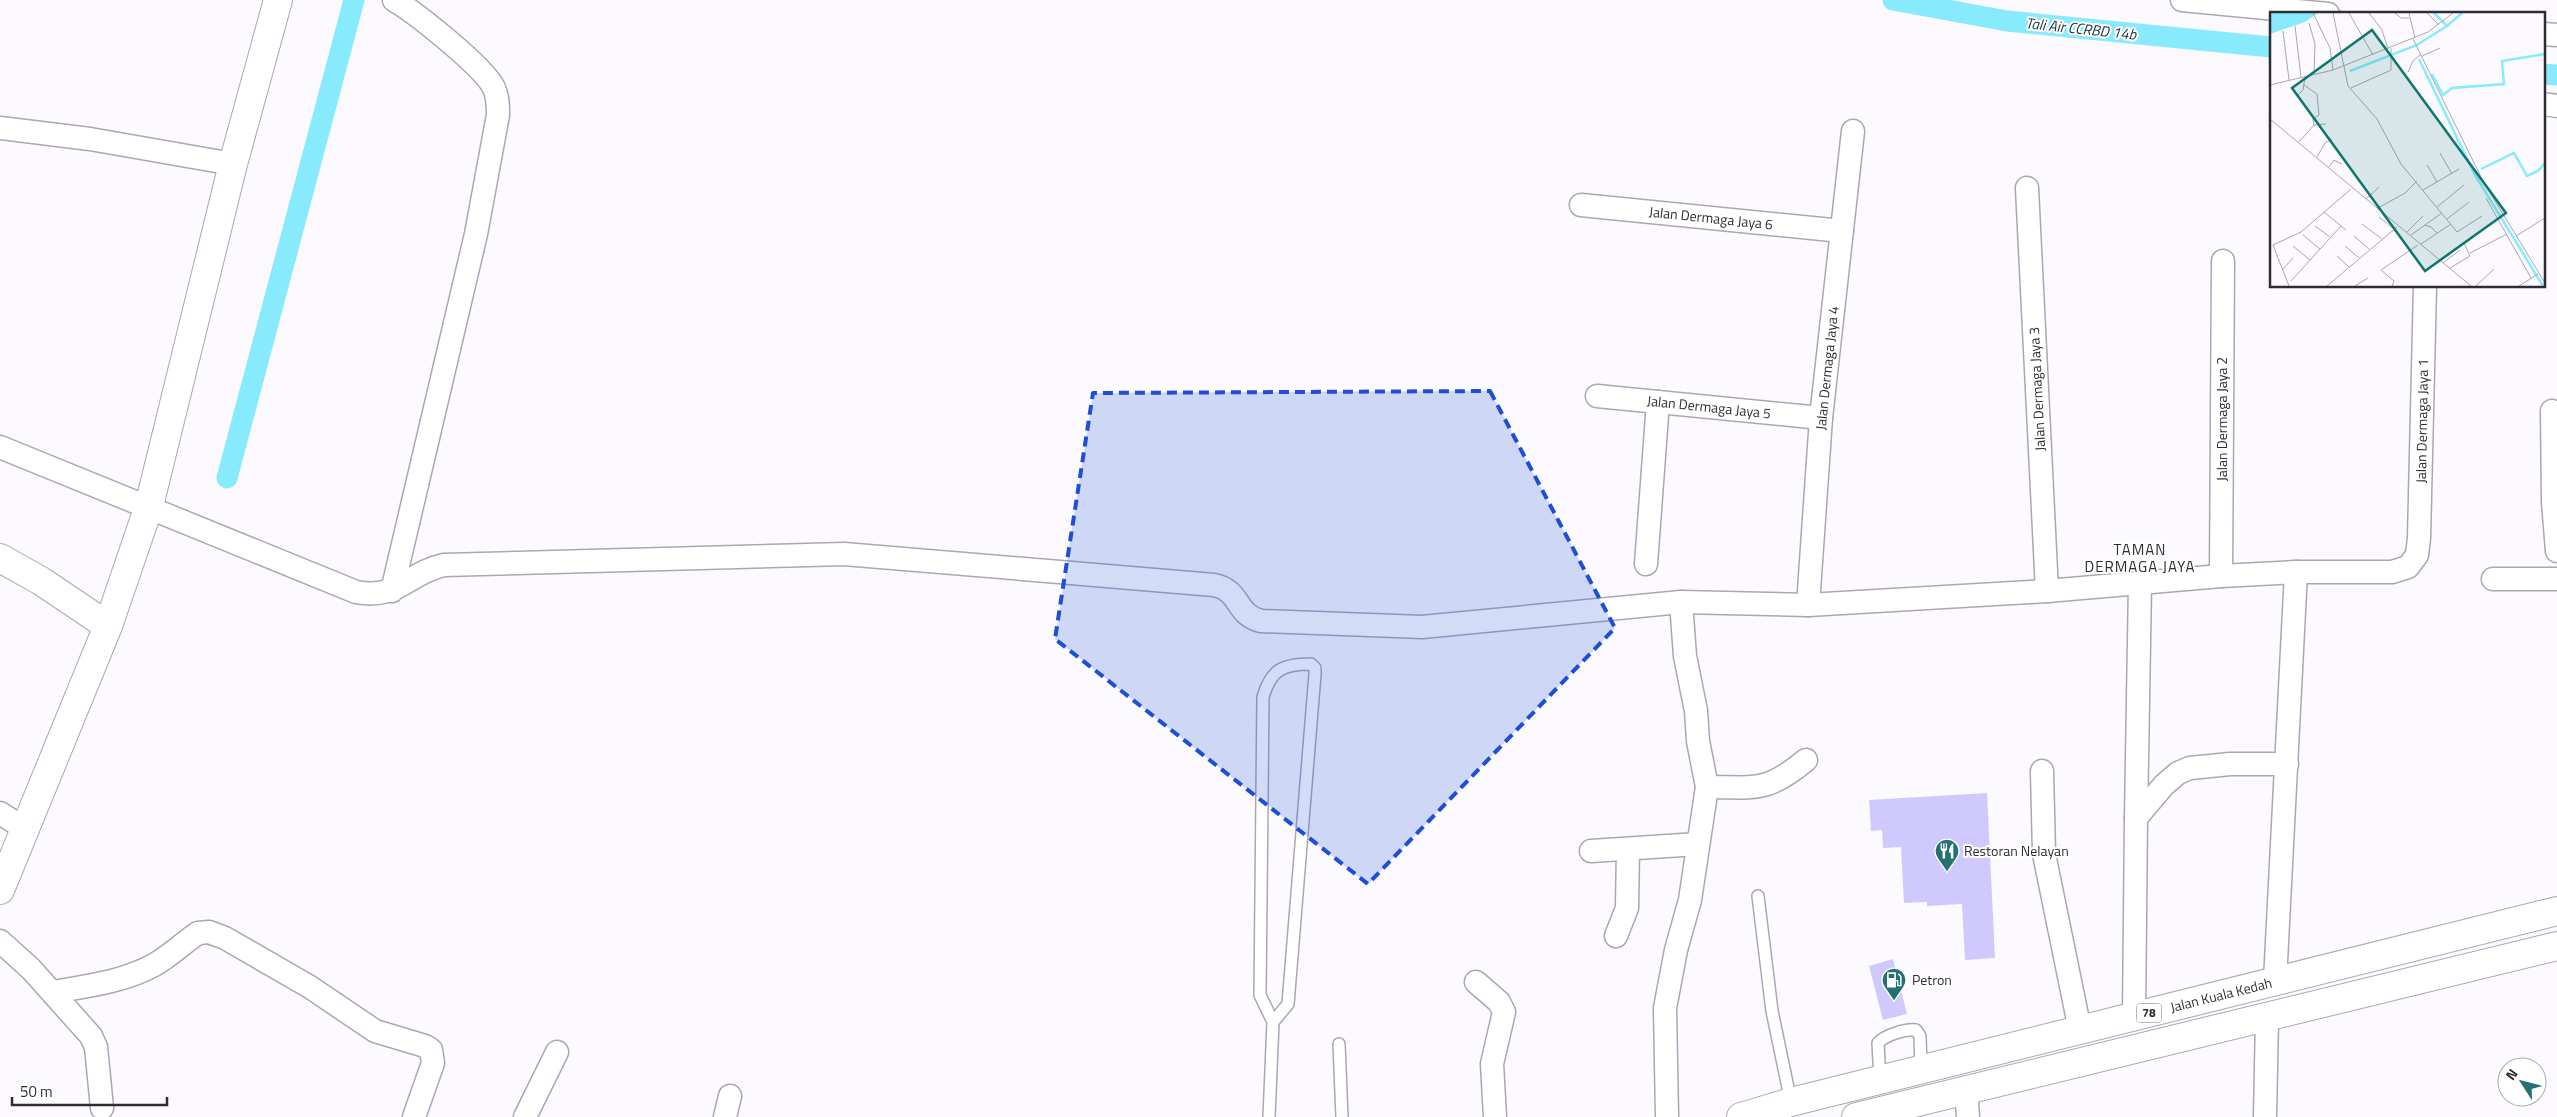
<svg xmlns="http://www.w3.org/2000/svg" width="2557" height="1117" font-family="'Titillium Web',sans-serif">
<style>
.lines{fill:none;stroke-linecap:round;stroke-linejoin:round}
.canal{stroke:#87ebfd;stroke-width:21}
.building{fill:#cfc9fd}
.lane-casing{stroke:#aca6b4;stroke-width:14}
.street-casing{stroke:#aca6b4;stroke-width:25}
.secondary-casing{stroke:#aca6b4;stroke-width:30}
.primary-casing{stroke:#aca6b4;stroke-width:30}
.lane{stroke:#fff;stroke-width:11}
.street{stroke:#fff;stroke-width:22}
.secondary{stroke:#fff;stroke-width:28}
.primary{stroke:#fff;stroke-width:28}
.marked{fill:#1d4ed8;fill-opacity:0.2;stroke:#1d4ed8;stroke-width:4;stroke-dasharray:10 6;stroke-linejoin:round}
.labels{text-anchor:middle;stroke-width:4;stroke-linejoin:round;paint-order:stroke}
.shield{fill:#fff;stroke:#6d6c70;stroke-width:1}
.shield-label{font-size:12px;font-weight:bold;fill:#2f2d32}
.street-label{font-size:14px;fill:#2f2d32;stroke:#fff}
.poi-label{font-size:14px;fill:#2f2d32;stroke:#fff;text-anchor:start}
.water-label{font-size:15px;font-style:italic;fill:#1c3337;stroke:#fff}
.neighbourhood-label{font-size:15px;letter-spacing:1px;fill:#2f2d32;stroke:#fff}
.inset-river{fill:none;stroke:#87ebfd;stroke-width:2.5}
.inset-road{fill:none;stroke:#aaa7ad;stroke-width:1}
.view{fill:#0f766e;fill-opacity:0.15;stroke:#0f766e;stroke-width:2.5}
.inset-edge{fill:none;stroke:#2f2d32;stroke-width:2.5}
</style>
<rect width="100%" height="100%" fill="#fcf9ff"/>
<g class="lines">
<g class="canal">
<polyline points="1893,0 2007,21 2271,47"/>
<polyline points="2543,74 2557,75"/>
<polyline points="227,478 354,0"/>
</g>
</g>
<g class="building">
<polygon points="1987,793 1995,958 1965,960 1962,904 1927,906 1927,902 1904,903 1901,847 1883,848 1882,830 1871,831 1869,800"/>
<polygon points="1893,959 1907,1014 1883,1020 1869,966"/>
</g>
<g class="lines">
<defs>
<g id="lane">
<polyline points="1758,896 1772,1011 1791,1102"/>
<polyline points="1339,1044 1342,1117"/>
<path d="M1880,1080L1878,1043C1885,1035 1905,1029 1916,1030L1920,1036L1921,1069"/>
<path d="M1269,1117L1273,1022L1260,995L1263,697C1271,670 1282,664 1311,664L1315,668V674L1288,1004L1273,1022"/>
</g>
<g id="street">
<polyline points="2182,0 2328,14"/>
<polyline points="2543,34 2557,35"/>
<polyline points="2543,104 2557,106"/>
<polyline points="0,128 90,139 233,164"/>
<polyline points="2027,188 2047,591"/>
<polyline points="1581,205 1842,231"/>
<polyline points="1597,396 1821,418"/>
<polyline points="2552,411 2553,502 2557,551"/>
<path d="M0,447L356,592C399,600 407,573 444,565L844,554L1214,585C1241,590 1235,615 1261,621L1422,627L1681,602L1808,605L2047,591L2221,576L2296,572H2392L2408,567L2417,555L2419,538L2425,286"/>
<polyline points="1646,564 1658,402"/>
<polyline points="2221,576 2223,261"/>
<polyline points="2493,579 2557,579"/>
<path d="M392,591L476,234L498,115C498,105 498,97 494,88C484,67 416,13 394,0"/>
<polyline points="1808,605 1821,418 1853,131"/>
<polyline points="2042,771 2044,854 2080,1030"/>
<path d="M1707,787C1756,787 1766,793 1806,760"/>
<polyline points="0,813 25,829"/>
<polyline points="2136,818 2140,583"/>
<polyline points="1591,851 1698,844"/>
<polyline points="1616,936 1627,908 1628,849"/>
<polyline points="0,941 31,969 91,1036 96,1047 102,1108"/>
<polyline points="2275,981 2296,572"/>
<polyline points="1476,982 1499,1002 1504,1012 1492,1064 1495,1117"/>
<path d="M53,992C87,986 123,982 154,965C170,956 183,943 198,933L209,932L225,938L310,987L375,1031L425,1046L431,1050L433,1063L414,1117"/>
<polyline points="2134,1016 2136,818 2164,785 2178,773 2190,768 2230,764 2287,764"/>
<polyline points="1966,1088 1968,1117"/>
<polyline points="525,1117 557,1052"/>
<polyline points="725,1117 730,1096"/>
<polyline points="1667,1117 1665,1008 1676,950 1690,900 1707,787 1698,741 1696,711 1685,656 1681,602"/>
<polyline points="2265,1117 2267,1018"/>
</g>
<g id="secondary">
<polyline points="0,558 41,581 108,626"/>
<polyline points="0,890 108,626 149,506 233,164 278,0"/>
</g>
<g id="primary">
<polyline points="1741,1117 1791,1102 2557,911"/>
<polyline points="1856,1117 2557,946"/>
</g>
</defs>
<use href="#lane" class="lane-casing"/>
<use href="#street" class="street-casing"/>
<use href="#secondary" class="secondary-casing"/>
<use href="#primary" class="primary-casing"/>
<use href="#lane" class="lane"/>
<use href="#street" class="street"/>
<use href="#secondary" class="secondary"/>
<use href="#primary" class="primary"/>
</g>
<path class="marked" d="M1490,391L1615,628L1368,884L1055,639L1093,393Z"/>
<defs>
<symbol id="restaurant-pin" viewBox="-11 -11 22 30"><path d="M0 17L-7.5 6A9.5 9.5 0 1 1 7.5 6Z" fill="#257070" stroke="#fff"/><path d="M-5-6h1v4h1v-4h1v4h1v-4h1v5L-1.5 .5V6h-2V.5L-5-1ZM5-6V6H3V1.5H1.5Q1.5-4 5-6Z" fill="#fff"/></symbol>
<symbol id="fuel-pin" viewBox="-11 -11 22 30"><path d="M0 17L-7.5 6A9.5 9.5 0 1 1 7.5 6Z" fill="#257070" stroke="#fff"/><path d="M-5.5-6h7V0h2V4h1.3V-2.5L3-4.5l.8-.8L6-3V5H2.5V1h-1V6h-7ZM-4.2-4.7v3.2H.2V-4.7Z" fill="#fff"/></symbol>
</defs>
<g fill-rule="evenodd">
<use href="#restaurant-pin" x="1933" y="837" width="28" height="38"/>
<use href="#fuel-pin" x="1880" y="966" width="28" height="38"/>
</g>
<g class="labels">
<rect class="shield" x="2136.5" y="1003.5" width="25" height="19" rx="4"/>
<g class="shield-label">
<text x="2149" y="1017">78</text>
</g>
<g class="street-label">
<text transform="translate(1711 218) rotate(6)" y="5">Jalan Dermaga Jaya 6</text>
<text transform="translate(1827 368) rotate(-84)" y="5">Jalan Dermaga Jaya 4</text>
<text transform="translate(2037 389) rotate(-93)" y="5">Jalan Dermaga Jaya 3</text>
<text transform="translate(1709 407) rotate(6)" y="5">Jalan Dermaga Jaya 5</text>
<text transform="translate(2222 419) rotate(-90)" y="5">Jalan Dermaga Jaya 2</text>
<text transform="translate(2422 421) rotate(-89)" y="5">Jalan Dermaga Jaya 1</text>
<text transform="translate(2221 995) rotate(-14)" y="5">Jalan Kuala Kedah</text>
</g>
<g class="poi-label">
<text x="1964" y="856">Restoran Nelayan</text>
<text x="1912" y="985">Petron</text>
</g>
<g class="water-label">
<text transform="translate(2081 29) rotate(6)" y="5">Tali Air CCRBD 14b</text>
</g>
<g class="neighbourhood-label">
<text x="2140" y="555">TAMAN<tspan x="2140" dy="17">DERMAGA JAYA</tspan></text>
</g>
</g>
<g transform="translate(2270 12)">
<rect width="275" height="275" fill="#fcf9ff"/>
<path d="M0,1H48L35,10L0,22Z" fill="#87ebfd"/>
<path class="inset-river" d="M164,1L177,14L192,1M149,47L205,163L273,274M80,59L147,33L177,14M162,62L173,83L182,76L234,72L232,49L275,42M211,157L244,141L257,164L268,159L275,151"/>
<path class="inset-road" d="M63,1L78,74L107,107L131,152L187,220L212,204M79,1L103,43M99,1L112,18L118,37M125,1L131,6H139M139,1L145,26M157,1L169,13M39,11L45,32L44,62M25,14L31,65M13,19L19,68M143,27L213,169L275,271M152,44L170,36M63,58L158,20L183,1M138,60L143,49L151,42M0,73L63,58L60,36L43,1M34,73L47,82L49,103L43,107L44,114M81,76L121,58V36M28,83L33,78L35,65M0,107L201,274M29,130L44,113L56,112M170,141L182,162M47,145L55,131L62,127M157,153L167,170M59,155L64,148L72,152M153,178L189,157M216,186L261,266M96,187L109,175M167,195L194,173M108,196L135,181L147,169M54,200L76,218M109,205L124,217M177,207L199,190M92,212L112,227M155,213L172,201M45,214L60,225M137,220L153,204M33,223L50,237M141,223L155,213L161,215L167,221M84,224L99,237M246,224L275,206M151,232L181,212M23,234L40,248M75,234L89,246M200,241L237,222M67,244L79,255M173,251L190,238M180,256L200,244L194,231L206,222M12,258L23,246M21,269L71,214M19,274L3,233L31,220L81,177M57,274L127,215M85,274L98,266M122,274L124,269L111,258L148,233M206,274L224,257M249,274L268,262"/>
<path class="view" d="M102,18L236,201L155,259L22,76Z"/>
<rect width="275" height="275" class="inset-edge"/>
</g>
<g transform="translate(2522 1082) rotate(306)"><circle r="24" fill="#ffffff" stroke="#acabad"/>
<path d="M0-4L9 19L0 12L-9 19Z" fill="#257070"/>
<text y="-8" font-size="14" font-weight="bold" text-anchor="middle" fill="#2f2d32">N</text>
</g>
<path d="M12 1097v8h155v-8" fill="none" stroke="#2f2d32" stroke-width="2.5"/>
<text x="20" y="1097" font-size="15" fill="#2f2d32" stroke="#ffffff" stroke-width="4" paint-order="stroke">50 m</text>
</svg>
